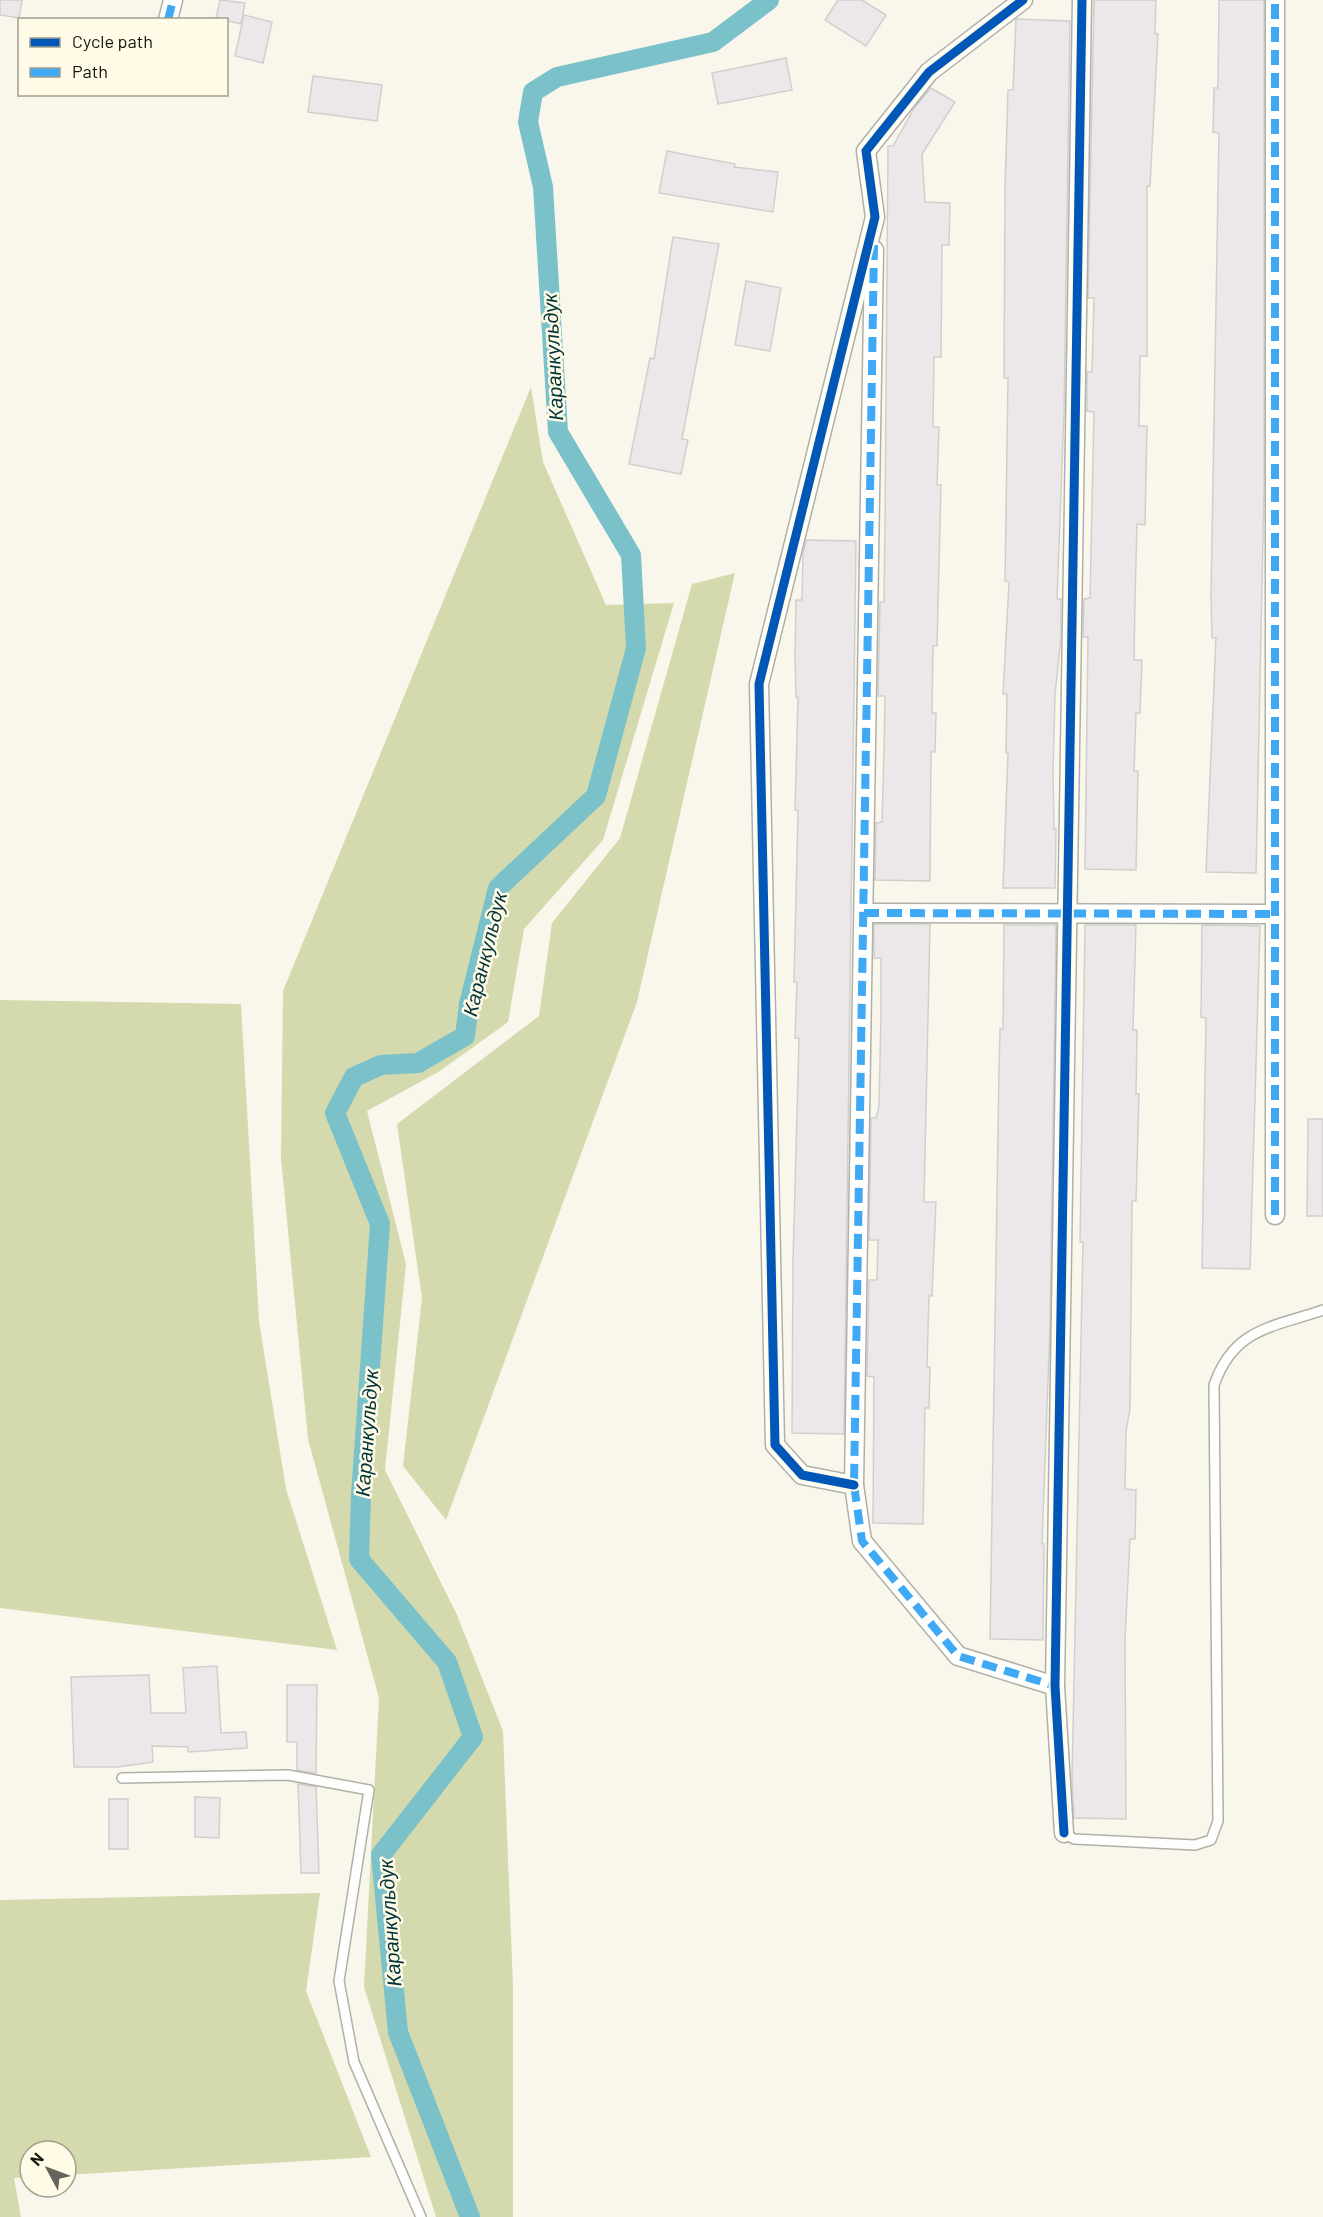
<svg xmlns="http://www.w3.org/2000/svg" width="1323" height="2217" font-family="Barlow,sans-serif">
<style>
.forest{fill:#d4daad}
.lines{fill:none;stroke-linecap:round;stroke-linejoin:round}
.canal{stroke:#7bc1ca;stroke-width:20}
.building{fill:#ece8ea;stroke:#d1cfcd;stroke-width:1.5}
.service-casing{stroke:#b1b0a7;stroke-width:12}
.minor-casing{stroke:#b1b0a7;stroke-width:21}
.service{stroke:#fefefc;stroke-width:9}
.minor{stroke:#fefefc;stroke-width:18}
.quiet{stroke:#3fa9f5;stroke-width:8;stroke-dasharray:15 8;stroke-linecap:butt}
.cycleway-casing{stroke:#fffbe6;stroke-width:13}
.cycleway{stroke:#0057b8;stroke-width:9}
.labels{text-anchor:middle;stroke-width:5;stroke-linejoin:round;paint-order:stroke}
.water-label{font-size:20px;font-style:italic;fill:#02343b;stroke:#fffbe6}
</style>
<rect width="100%" height="100%" fill="#f9f7ec"/>
<g class="forest">
<polygon points="531,387 543,462 606,605 674,603 603,840 524,929 508,1022 440,1071 367,1111 406,1264 385,1470 457,1615 503,1731 513,1987 513,2217 436,2217 364,1987 379,1698 308,1439 281,1158 283,991"/>
<polygon points="735,573 637,1002 446,1520 403,1466 422,1298 397,1124 539,1016 552,923 620,838 692,584"/>
<polygon points="0,1000 241,1004 259,1321 286,1489 337,1650 0,1608"/>
<polygon points="320,1893 306,1991 371,2157 66,2175 66,2151 30,2151 30,2177 14,2178 21,2217 0,2217 0,1900"/>
</g>
<g class="lines">
<polyline class="canal" points="470,2217 398,2032 381,1855 473,1737 447,1662 359,1559 361,1495 380,1224 335,1113 354,1077 381,1065 418,1063 465,1036 469,1004 498,888 596,796 636,648 631,555 558,432 543,187 528,122 533,92 557,77 713,42 769,0"/>
</g>
<g class="building">
<polygon points="0,0 22,0 19,18 0,15"/>
<polygon points="220,0 245,3 241,24 216,18"/>
<polygon points="838,0 862,0 886,15 866,46 825,20"/>
<polygon points="1094,0 1156,0 1155,34 1158,34 1150,186 1147,186 1147,356 1140,356 1139,426 1147,426 1145,525 1137,524 1135,599 1134,660 1142,660 1140,713 1136,713 1134,771 1138,771 1136,870 1085,869 1088,637 1083,637 1084,599 1090,598 1094,412 1087,411 1087,372 1092,372 1094,298 1088,298"/>
<polygon points="1219,0 1264,0 1264,488 1256,873 1206,872 1216,638 1212,638 1211,597 1219,133 1213,132 1214,88 1218,88"/>
<polygon points="244,15 272,22 263,63 235,56"/>
<polygon points="1016,19 1070,21 1064,411 1057,599 1061,599 1061,637 1055,695 1053,772 1054,829 1056,829 1055,888 1003,888 1008,753 1006,753 1007,694 1003,694 1009,582 1005,581 1008,378 1004,378 1005,188 1008,90 1013,90"/>
<polygon points="786,58 792,90 718,104 712,73"/>
<polygon points="313,76 382,85 377,121 308,112"/>
<polygon points="931,88 955,102 922,154 925,202 950,203 949,245 942,245 941,357 934,357 933,427 939,427 937,485 941,485 937,646 933,646 932,713 936,713 935,752 931,752 930,881 875,880 876,823 882,822 884,751 885,696 878,696 880,602 884,602 885,524 888,146 893,146 915,107"/>
<polygon points="667,151 735,164 734,167 778,172 773,212 659,193"/>
<polygon points="673,237 719,244 682,439 688,440 681,474 629,464 650,358 654,359"/>
<polygon points="746,281 781,288 770,351 735,345"/>
<polygon points="806,540 856,541 844,1434 792,1433 793,1262 799,1038 795,1038 797,982 794,982 798,810 795,810 798,697 796,697 795,655 796,600 802,600 803,554"/>
<polygon points="874,924 930,924 924,1202 936,1202 932,1296 929,1296 927,1367 930,1367 929,1408 925,1408 923,1524 873,1523 874,1377 867,1376 869,1280 877,1280 878,1240 869,1240 871,1118 876,1118 879,1106 881,1014 881,958 874,958"/>
<polygon points="1004,925 1056,925 1050,1325 1042,1544 1044,1544 1043,1640 990,1639 999,1070 1000,1029 1003,1029"/>
<polygon points="1085,925 1136,925 1133,1030 1137,1030 1136,1094 1139,1094 1136,1201 1132,1201 1130,1408 1126,1432 1125,1489 1136,1490 1135,1539 1130,1539 1125,1640 1126,1819 1074,1818 1072,1779 1083,1242 1080,1242"/>
<polygon points="1202,925 1260,926 1250,1269 1202,1268 1206,1018 1201,1017"/>
<polygon points="1308,1119 1323,1119 1323,1216 1307,1216"/>
<polygon points="217,1666 221,1733 246,1732 247,1748 188,1752 188,1747 152,1746 153,1762 117,1767 74,1767 71,1677 149,1675 151,1713 186,1713 183,1668"/>
<polygon points="287,1685 317,1685 316,1773 297,1770 297,1742 287,1742"/>
<polygon points="298,1784 316,1787 319,1873 301,1873"/>
<polygon points="195,1797 220,1798 219,1838 195,1837"/>
<rect x="109" y="1799" width="19" height="50"/>
</g>
<g class="lines">
<defs>
<g id="service">
<polyline points="122,1778 288,1775 369,1790 339,1981 354,2062 421,2217"/>
<path d="M1064,1833L1074,1839L1195,1845L1211,1840L1218,1821L1214,1385C1234,1328 1271,1328 1323,1310"/>
</g>
<g id="minor">
<polyline points="168,20 173,0"/>
<polyline points="874,250 854,1485 862,1541 958,1656 1055,1686"/>
<polyline points="864,913 1275,914"/>
<polyline points="1275,1215 1275,0"/>
<polyline points="854,1485 802,1475 775,1445 759,684 875,217 866,151 929,72 1023,0"/>
<polyline points="1064,1833 1055,1686 1082,0"/>
</g>
</defs>
<use href="#service" class="service-casing"/>
<use href="#minor" class="minor-casing"/>
<use href="#service" class="service"/>
<use href="#minor" class="minor"/>
<g class="quiet">
<polyline points="168,20 173,0"/>
<polyline points="874,245 854,1485 862,1541 958,1656 1055,1686"/>
<polyline points="864,913 1275,914"/>
<polyline points="1275,1215 1275,0"/>
</g>
<defs>
<g id="cycleway">
<polyline points="854,1485 802,1475 775,1445 759,684 875,217 866,151 929,72 1023,0"/>
<polyline points="1064,1833 1055,1686 1082,0"/>
</g>
</defs>
<use href="#cycleway" class="cycleway-casing"/>
<use href="#cycleway" class="cycleway"/>
</g>
<g class="labels">
<g class="water-label">
<text transform="translate(553 357) rotate(-93)" y="7">Каранкульдук</text>
<text transform="translate(485 954) rotate(-76)" y="7">Каранкульдук</text>
<text transform="translate(367 1433) rotate(-86)" y="7">Каранкульдук</text>
<text transform="translate(390 1923) rotate(-94)" y="7">Каранкульдук</text>
</g>
</g>
<rect x="18" y="18" width="210" height="78" fill="#fffbe6" stroke="#a29f8f" stroke-width="1.5"/>
<rect x="30" y="38" width="30" height="9" fill="#0057b8" stroke="#a29f8f" stroke-width="1.5"/>
<text x="72" y="48" font-size="18" fill="#16140d">Cycle path</text>
<rect x="30" y="68" width="30" height="9" fill="#3fa9f5" stroke="#a29f8f" stroke-width="1.5"/>
<text x="72" y="78" font-size="18" fill="#16140d">Path</text>
<g transform="translate(48 2169) rotate(311)"><circle r="28" fill="#fffbe6" stroke="#a29f8f" stroke-width="1.5"/>
<path d="M0-4.5L10 22L0 15L-10 22Z" fill="#65635b"/>
<text y="-9" font-size="16" font-weight="bold" text-anchor="middle" fill="#16140d">N</text>
</g>
</svg>
